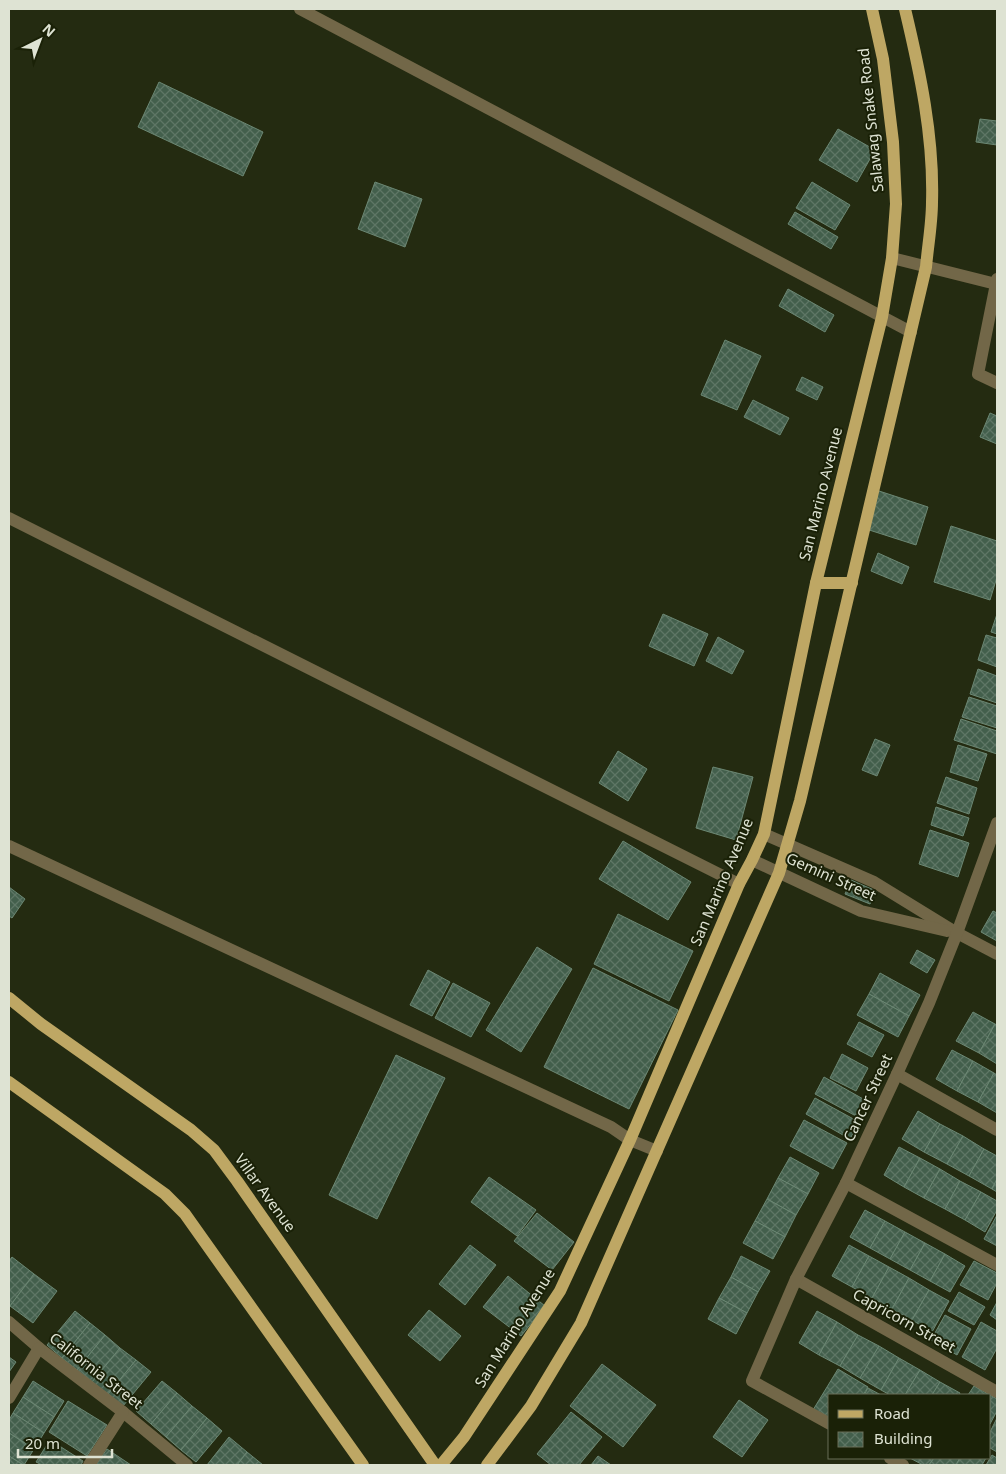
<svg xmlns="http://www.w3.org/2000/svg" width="1006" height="1474" font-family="'Noto Sans',sans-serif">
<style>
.building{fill:url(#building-cross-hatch);stroke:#6b8773}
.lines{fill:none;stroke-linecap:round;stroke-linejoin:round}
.minor{stroke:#726748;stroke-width:12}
.major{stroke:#bea764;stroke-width:12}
.labels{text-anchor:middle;stroke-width:4;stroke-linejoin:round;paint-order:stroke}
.street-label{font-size:15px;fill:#dee3d3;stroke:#1a2107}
</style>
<defs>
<pattern id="building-cross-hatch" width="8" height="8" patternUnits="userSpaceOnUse" patternTransform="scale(1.25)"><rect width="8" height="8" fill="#435f4c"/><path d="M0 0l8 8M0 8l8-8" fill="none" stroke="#5e7665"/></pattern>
</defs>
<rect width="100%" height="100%" fill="#242b11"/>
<g class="building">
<polygon points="159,82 263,132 243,176 138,127"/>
<polygon points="980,119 997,121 997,145 976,142"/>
<polygon points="838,129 875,150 857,182 819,160"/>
<polygon points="375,182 422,199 405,247 358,229"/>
<polygon points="812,182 850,205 835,230 796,208"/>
<polygon points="795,212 838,237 831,249 788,224"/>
<polygon points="788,289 834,315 825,332 779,306"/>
<polygon points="725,340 761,356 737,410 701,395"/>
<polygon points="802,377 823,387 817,400 796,390"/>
<polygon points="753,400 789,418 780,435 744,417"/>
<polygon points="990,413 997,416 997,444 980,437"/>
<polygon points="876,490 928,507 916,545 863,528"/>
<polygon points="951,526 997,541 997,577 990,600 934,582"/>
<polygon points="878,553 909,567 902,584 871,571"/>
<polygon points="663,614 708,634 694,666 649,646"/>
<polygon points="997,614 997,634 991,632"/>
<polygon points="986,635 997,638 997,667 978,660"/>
<polygon points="718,637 744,651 732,674 706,661"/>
<polygon points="978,669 997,676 997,703 970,694"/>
<polygon points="969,697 997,706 997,728 962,717"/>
<polygon points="961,719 997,731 997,754 954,740"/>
<polygon points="875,739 890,745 877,776 862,770"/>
<polygon points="958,745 987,754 978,781 950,772"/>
<polygon points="618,751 647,769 628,801 599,783"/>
<polygon points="713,767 753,777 736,840 696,828"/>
<polygon points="946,777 977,788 969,814 937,803"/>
<polygon points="936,807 969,818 963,836 931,825"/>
<polygon points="930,830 969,843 958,877 919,864"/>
<polygon points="623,841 691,882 668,920 599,879"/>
<polygon points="851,880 876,891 870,904 845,894"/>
<polygon points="9,887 25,899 12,918 9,916"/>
<polygon points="993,911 997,913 997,941 981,932"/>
<polygon points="618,914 693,951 669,1001 594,964"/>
<polygon points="537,947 572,969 521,1052 486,1030"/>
<polygon points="917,950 935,960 927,973 910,963"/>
<polygon points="593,968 678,1010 629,1109 544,1067"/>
<polygon points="428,970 450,982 432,1016 410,1005"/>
<polygon points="880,973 920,995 909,1016 869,994"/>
<polygon points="453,983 490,1003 471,1037 435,1018"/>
<polygon points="869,994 909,1016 898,1037 857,1015"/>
<polygon points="973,1012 995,1024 979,1053 956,1041"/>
<polygon points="859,1022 884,1035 872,1057 847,1044"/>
<polygon points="995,1024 997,1025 997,1064 979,1053"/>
<polygon points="952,1050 973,1061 957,1091 936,1079"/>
<polygon points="842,1054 868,1068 856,1091 830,1078"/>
<polygon points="396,1055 445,1078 377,1219 329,1195"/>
<polygon points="973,1061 994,1073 978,1102 957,1091"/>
<polygon points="994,1073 997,1075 997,1113 978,1102"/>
<polygon points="824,1077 865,1100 856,1116 815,1094"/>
<polygon points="815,1098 859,1122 850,1139 806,1114"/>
<polygon points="918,1111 940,1124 924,1152 902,1139"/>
<polygon points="804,1120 847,1143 833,1169 790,1146"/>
<polygon points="940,1124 963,1136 947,1164 924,1152"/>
<polygon points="963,1136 984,1149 969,1176 947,1164"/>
<polygon points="899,1147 920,1158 904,1187 884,1175"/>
<polygon points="984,1149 997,1156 997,1179 992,1189 969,1176"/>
<polygon points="790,1157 819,1173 808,1194 778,1178"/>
<polygon points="920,1158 940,1169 924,1198 904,1187"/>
<polygon points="940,1169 960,1181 945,1209 924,1198"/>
<polygon points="489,1177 536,1210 517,1236 471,1202"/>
<polygon points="778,1178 808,1194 796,1215 767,1199"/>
<polygon points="997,1179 997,1192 992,1189"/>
<polygon points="960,1181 981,1192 965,1220 945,1209"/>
<polygon points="981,1192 997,1201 997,1210 985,1232 965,1220"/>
<polygon points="767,1199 796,1215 785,1237 755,1221"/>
<polygon points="865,1210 885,1221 870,1248 850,1237"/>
<polygon points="537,1213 574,1242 552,1270 514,1241"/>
<polygon points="997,1215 997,1246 984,1239"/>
<polygon points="755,1221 785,1237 773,1259 743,1243"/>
<polygon points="885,1221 905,1232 890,1259 870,1248"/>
<polygon points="905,1232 925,1243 910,1270 890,1259"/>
<polygon points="925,1243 945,1254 930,1281 910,1270"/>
<polygon points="470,1245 496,1265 465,1305 439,1284"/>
<polygon points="849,1245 869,1256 852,1287 832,1276"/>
<polygon points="945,1254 965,1266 950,1292 930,1281"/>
<polygon points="741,1256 770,1271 758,1292 731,1277"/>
<polygon points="869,1256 889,1267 872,1298 852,1287"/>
<polygon points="12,1257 34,1274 10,1306 9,1305 9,1261"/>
<polygon points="974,1261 997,1273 997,1283 988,1300 960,1285"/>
<polygon points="889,1267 909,1278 892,1309 872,1298"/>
<polygon points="34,1274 57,1291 33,1323 10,1306"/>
<polygon points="508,1276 545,1306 521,1336 483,1307"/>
<polygon points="731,1277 758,1292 747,1313 719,1298"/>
<polygon points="909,1278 929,1290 912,1320 892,1309"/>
<polygon points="929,1290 949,1301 932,1332 912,1320"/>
<polygon points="959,1292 985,1307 974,1325 948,1311"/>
<polygon points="719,1298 747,1313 736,1334 708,1319"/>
<polygon points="997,1302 997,1320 990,1315"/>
<polygon points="429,1310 461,1336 440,1361 408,1335"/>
<polygon points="75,1311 90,1323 62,1358 47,1345"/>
<polygon points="817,1311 837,1322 819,1355 799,1343"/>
<polygon points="945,1315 971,1329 957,1355 931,1340"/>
<polygon points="837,1322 858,1335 840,1366 819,1355"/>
<polygon points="981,1322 997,1331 997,1348 985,1370 962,1357"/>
<polygon points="90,1323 105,1335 77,1370 62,1358"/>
<polygon points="105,1335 120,1348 92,1382 77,1370"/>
<polygon points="858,1335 879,1346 860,1378 840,1366"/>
<polygon points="879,1346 899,1358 881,1390 860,1378"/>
<polygon points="120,1348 136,1360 108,1394 92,1382"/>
<polygon points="9,1357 16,1362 9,1372"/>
<polygon points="899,1358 920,1370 905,1395 890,1395 881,1390"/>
<polygon points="136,1360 151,1372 123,1406 108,1394"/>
<polygon points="602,1364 656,1405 623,1447 570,1406"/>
<polygon points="838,1369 868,1387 863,1395 830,1395 830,1420 813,1410"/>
<polygon points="920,1370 940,1382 932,1395 905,1395"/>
<polygon points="33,1381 64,1401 54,1417 23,1397"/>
<polygon points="162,1381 177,1393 151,1424 136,1411"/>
<polygon points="940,1382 960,1393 959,1395 932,1395"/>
<polygon points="974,1386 997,1399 997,1411 990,1424 990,1395 968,1395"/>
<polygon points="868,1388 881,1395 864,1395"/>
<polygon points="177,1393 192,1406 166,1437 151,1424"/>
<polygon points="23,1397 54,1417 44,1433 13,1413"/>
<polygon points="739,1400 768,1420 742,1457 713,1437"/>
<polygon points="68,1401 107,1425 87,1456 49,1432"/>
<polygon points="192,1406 207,1418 181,1450 166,1437"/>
<polygon points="571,1412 602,1437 579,1465 551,1465 537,1454"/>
<polygon points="13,1413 44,1433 34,1449 9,1433 9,1420"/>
<polygon points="207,1418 222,1431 196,1462 181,1450"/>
<polygon points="997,1418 997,1452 990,1448 990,1432"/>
<polygon points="9,1433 34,1449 24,1465 9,1456"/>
<polygon points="229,1437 247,1452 237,1465 207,1465"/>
<polygon points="50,1440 83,1461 81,1465 42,1465 36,1462"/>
<polygon points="107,1449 131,1465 96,1464"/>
<polygon points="247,1452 263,1465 237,1465"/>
<polygon points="992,1455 997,1458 997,1465 986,1465"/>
<polygon points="9,1456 23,1465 9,1465"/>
<polygon points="598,1456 611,1465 591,1465"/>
<polygon points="910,1458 934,1458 929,1465 923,1465"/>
<polygon points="934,1458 960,1458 956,1465 929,1465"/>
<polygon points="960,1458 986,1458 982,1465 956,1465"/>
</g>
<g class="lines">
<g class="minor">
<polyline points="300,9 911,332"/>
<polyline points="892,258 996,284"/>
<polyline points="997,279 978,374 997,383"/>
<polyline points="9,518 739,884"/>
<polyline points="764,834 874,882 957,933 997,954"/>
<polyline points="9,846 611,1127 630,1140 657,1151"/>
<polyline points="752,860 861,911 947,931"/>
<polyline points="897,1074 997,1130"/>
<polyline points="846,1183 997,1265"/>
<polyline points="796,1279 997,1392"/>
<polyline points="9,1322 39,1348 123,1412 187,1465"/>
<polyline points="9,1398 39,1348"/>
<polyline points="830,1424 752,1381 796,1279 846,1183 897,1074 929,1003 957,933 997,823"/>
<polyline points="890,1458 903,1465"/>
<polyline points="89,1465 123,1412"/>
</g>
<g class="major">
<polyline points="816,583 852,583"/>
<polyline points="9,998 41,1024 191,1130 214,1150 237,1181 435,1465"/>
<polyline points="9,1082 165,1194 185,1214 363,1465"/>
<polyline points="441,1465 464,1437 560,1291 630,1140 739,884 752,860 764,834 816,583 882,317 892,258 896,204 893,142 883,59 872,9"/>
<path d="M487,1465L531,1406L581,1323L779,873L800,801L926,267C928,245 932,223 932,202C934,137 920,72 905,9"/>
</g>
</g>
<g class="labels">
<g class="street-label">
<text transform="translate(871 120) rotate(-96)" y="5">Salawag Snake Road</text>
<text transform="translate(821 494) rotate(-76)" y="5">San Marino Avenue</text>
<text transform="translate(831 877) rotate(24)" y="5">Gemini Street</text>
<text transform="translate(722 882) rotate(-67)" y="5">San Marino Avenue</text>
<text transform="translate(868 1098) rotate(-65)" y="5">Cancer Street</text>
<text transform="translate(265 1193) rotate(54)" y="5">Villar Avenue</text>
<text transform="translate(904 1321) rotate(29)" y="5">Capricorn Street</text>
<text transform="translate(515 1328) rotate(-58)" y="5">San Marino Avenue</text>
<text transform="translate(96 1371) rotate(38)" y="5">California Street</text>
</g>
</g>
<rect width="1006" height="1474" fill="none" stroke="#dee3d3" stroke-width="20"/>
<rect x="828" y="1394" width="162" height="65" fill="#1a2107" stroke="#686f59"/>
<rect x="838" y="1410" width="25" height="8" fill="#bea764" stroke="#686f59"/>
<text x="874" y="1419" font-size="15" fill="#dee3d3">Road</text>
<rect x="838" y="1432" width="25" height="15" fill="url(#building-cross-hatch)" stroke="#686f59"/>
<text x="874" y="1444" font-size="15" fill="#dee3d3">Building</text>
<g transform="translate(40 40) rotate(42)" stroke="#1a2107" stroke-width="4" paint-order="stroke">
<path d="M0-4L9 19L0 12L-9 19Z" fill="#dee3d3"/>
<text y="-8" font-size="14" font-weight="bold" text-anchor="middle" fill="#dee3d3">N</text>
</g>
<path d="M18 1449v8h94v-8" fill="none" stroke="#dee3d3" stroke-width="2.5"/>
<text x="25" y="1449" font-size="15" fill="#dee3d3" stroke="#1a2107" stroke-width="4" paint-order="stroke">20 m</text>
</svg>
